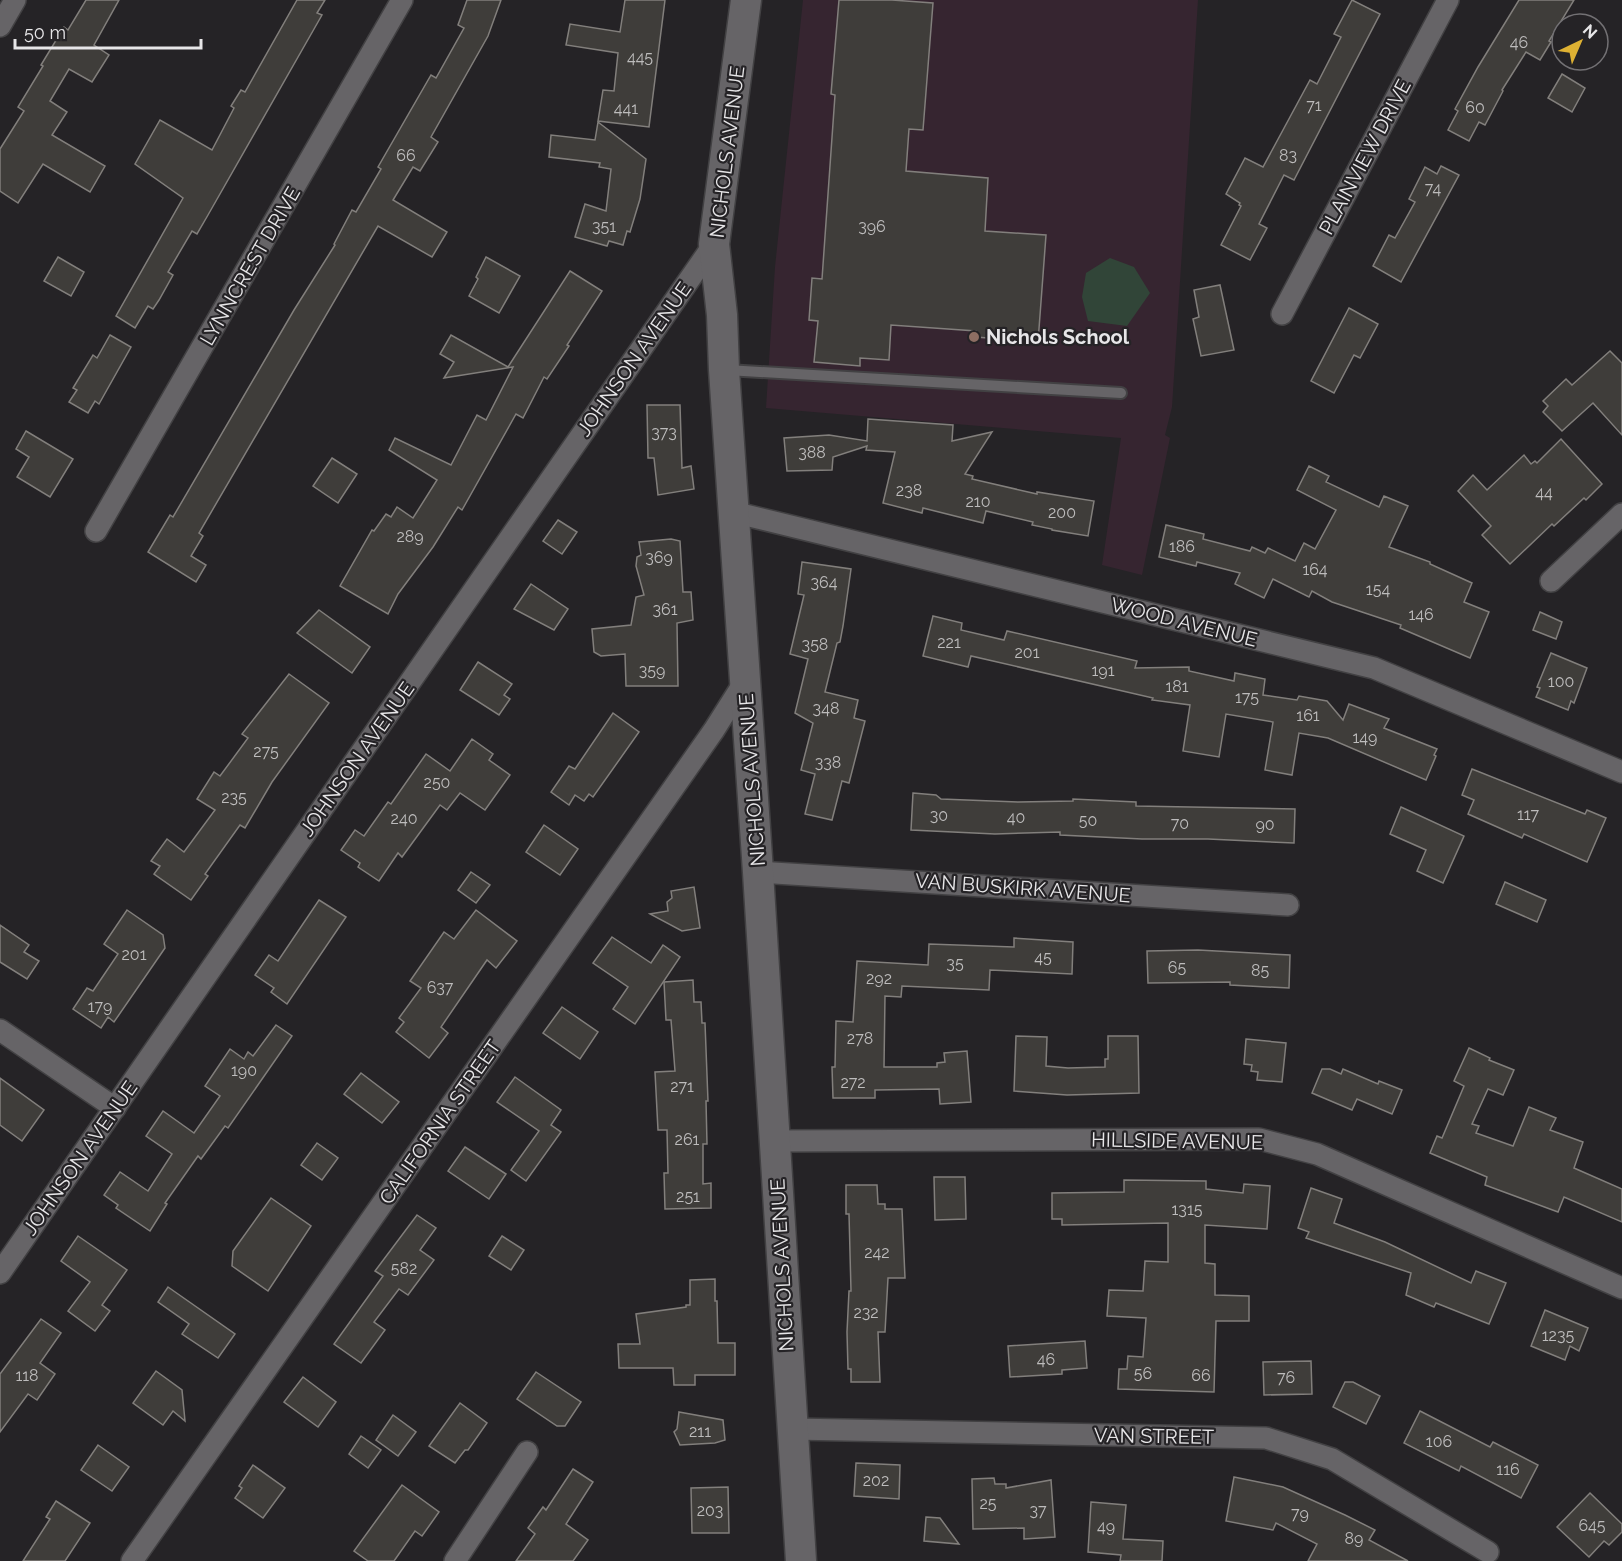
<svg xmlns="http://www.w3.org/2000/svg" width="1622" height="1561" font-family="Raleway,sans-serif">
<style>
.education{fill:#362530}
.green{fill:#314538}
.building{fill:#3f3d3a;stroke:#827f7c;stroke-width:1.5}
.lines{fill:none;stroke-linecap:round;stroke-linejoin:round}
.lane-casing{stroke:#424143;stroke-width:14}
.street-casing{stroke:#424143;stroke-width:24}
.secondary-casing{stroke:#424143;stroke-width:33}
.lane{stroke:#666467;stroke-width:10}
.street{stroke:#666467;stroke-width:21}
.secondary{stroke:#666467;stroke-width:30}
.education-dot{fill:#8d6e63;stroke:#252326;stroke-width:2}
.labels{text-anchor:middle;stroke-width:4.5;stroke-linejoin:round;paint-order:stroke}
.number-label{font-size:16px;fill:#bdbcbc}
.street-label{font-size:20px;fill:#e7e6e8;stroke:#252326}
.poi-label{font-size:20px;font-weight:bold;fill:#e7e6e8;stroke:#252326;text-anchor:start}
</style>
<rect width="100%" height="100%" fill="#252326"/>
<polygon class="education" points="803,0 1198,0 1172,407 1165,435 1170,438 1142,575 1102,565 1121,438 766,408 775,267"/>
<polygon class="green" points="1110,258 1134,267 1150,293 1127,326 1088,321 1082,297 1086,273"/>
<g class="building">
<polygon points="86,0 119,0 94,45 109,55 92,82 69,69 50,101 67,112 52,135 105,166 90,192 43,164 18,203 0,191 0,149 24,111 18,107 43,66 41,65 64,27 68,30"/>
<polygon points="297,0 325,0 317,13 322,15 208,215 197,234 192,231 168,272 173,275 159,300 153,309 148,306 135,328 116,316 183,198 135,164 160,120 212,150 234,108 231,106 241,90 245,92"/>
<polygon points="467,0 501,0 488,36 431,137 438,142 420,171 413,167 393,200 447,232 432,257 378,226 199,533 203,536 191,556 206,565 196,582 148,552 170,515 173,517 294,310 335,245 334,244 352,210 356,212 381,169 378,167 431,75 436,78 464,28 458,25"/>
<polygon points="625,0 665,0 649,127 598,121 603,90 614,91 618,53 566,45 570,24 620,32"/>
<polygon points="839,0 892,0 933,3 923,130 909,129 906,171 988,178 985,231 1046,235 1038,342 976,337 976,331 891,325 889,360 860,358 860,366 814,362 818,321 809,320 812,278 822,279 835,95 831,94"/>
<polygon points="1352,0 1380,14 1294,180 1284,175 1259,224 1267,228 1250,260 1221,245 1241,206 1239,205 1240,203 1226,194 1245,158 1263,167 1310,80 1317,84 1341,37 1334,34"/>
<polygon points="1519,0 1574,0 1549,41 1551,42 1540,60 1526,52 1502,90 1503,91 1485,125 1479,122 1469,141 1448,130 1458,111 1455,109 1478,67"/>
<polygon points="1562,74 1585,88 1572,112 1548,98"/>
<polygon points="598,122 646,159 640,199 630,232 627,231 623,245 609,241 607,246 575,237 585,204 606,211 611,169 599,167 600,163 549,157 551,135 595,140"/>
<polygon points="1441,166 1459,175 1401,282 1373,266 1389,235 1395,238 1415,202 1409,199 1425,167 1437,174"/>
<polygon points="58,257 84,272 71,296 44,281"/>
<polygon points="486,257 520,276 499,313 469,296 478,279 476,277"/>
<polygon points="570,271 602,291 567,345 569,346 547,379 544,377 523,418 516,414 462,510 458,507 433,547 398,594 388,614 340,586 372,530 374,531 386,514 391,517 397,507 413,518 437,480 389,450 395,438 451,465 477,415 486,420 513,367 444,378 454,362 440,354 451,335 508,367"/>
<polygon points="1220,285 1234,350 1201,356 1193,319 1199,317 1194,290"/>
<polygon points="1349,308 1378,324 1360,358 1354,355 1334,393 1311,381"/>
<polygon points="110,335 131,347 99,404 95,401 88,413 69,402 77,390 73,388 93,355 97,358"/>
<polygon points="1610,351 1622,363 1622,435 1593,403 1562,431 1543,412 1548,406 1543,401 1566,379 1572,385"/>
<polygon points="647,405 680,405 682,468 691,466 694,489 658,495 654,458 648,458"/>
<polygon points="868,419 953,425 952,441 992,432 965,474 973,476 972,479 1037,494 1037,492 1094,501 1088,536 1052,530 1052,529 1032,525 1033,522 986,511 983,523 923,508 922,513 883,503 895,452 866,450 867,446 833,457 832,470 787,471 784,438 829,435 867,441"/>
<polygon points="26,431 73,459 50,497 17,477 29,457 16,449"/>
<polygon points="1561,439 1602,484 1586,500 1584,498 1554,526 1552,524 1510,564 1482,535 1491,526 1458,491 1473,475 1487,490 1524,455 1531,464 1535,461 1537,463"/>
<polygon points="332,458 357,474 338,503 313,486"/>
<polygon points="1309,466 1329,476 1326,482 1379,507 1384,496 1408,506 1389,547 1430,562 1430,564 1472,583 1464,602 1489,612 1470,658 1400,628 1401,625 1332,602 1312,591 1309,597 1273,579 1264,598 1235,584 1240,573 1197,562 1196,566 1159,557 1166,525 1204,534 1203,539 1250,551 1252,547 1265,553 1268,548 1295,561 1304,543 1315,549 1336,510 1297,490"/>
<polygon points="558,520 577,532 562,554 543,541"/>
<polygon points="671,539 680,541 683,592 691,592 693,620 677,623 678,686 626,686 625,654 601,656 594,652 592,629 631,625 636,597 644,595 636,566 637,557 641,555 639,542"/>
<polygon points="802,562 851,569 843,626 840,642 837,643 825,692 858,700 854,718 865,721 849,783 842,781 832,820 805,814 815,774 801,770 813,723 795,713 808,659 790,654 804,595 798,594"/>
<polygon points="531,584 568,609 554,630 514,609"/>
<polygon points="319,610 370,647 352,673 297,633"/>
<polygon points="1540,612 1562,622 1556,639 1533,630"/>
<polygon points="933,616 962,623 961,630 1004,640 1007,631 1137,661 1135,668 1189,667 1189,671 1234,681 1235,673 1265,679 1263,695 1297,700 1299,696 1327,701 1343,720 1349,704 1389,719 1384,728 1437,749 1434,755 1436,756 1426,780 1328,738 1299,733 1292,775 1265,770 1273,722 1226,714 1219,757 1183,751 1190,705 1152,700 1153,698 971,656 968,667 923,656"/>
<polygon points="1551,653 1587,668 1574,703 1571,701 1568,710 1536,697 1540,688 1537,687"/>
<polygon points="478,662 512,684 504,695 510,699 499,715 460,690"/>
<polygon points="289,674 329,703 272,782 245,828 240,825 205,874 208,876 191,900 154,874 160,866 151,861 167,839 184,852 215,810 197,799 214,772 220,776 248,738 242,734"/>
<polygon points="613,713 639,732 593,797 589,794 584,801 575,795 569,805 551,792 569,766 575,769"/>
<polygon points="472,739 493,754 489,760 510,775 485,810 460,793 447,810 440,805 402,857 398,853 379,881 358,867 360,863 341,850 355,830 364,836 388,802 391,804 426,754 450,771"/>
<polygon points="1472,769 1585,814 1587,810 1606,818 1587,862 1524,834 1522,838 1468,814 1474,800 1462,795"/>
<polygon points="913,793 936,795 941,799 1018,802 1073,801 1073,799 1136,802 1136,806 1295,809 1294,843 1208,839 1142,839 1060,835 1060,832 995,834 911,830"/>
<polygon points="1401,807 1464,836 1443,883 1417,871 1426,850 1390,834"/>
<polygon points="544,825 578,849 560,875 526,852"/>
<polygon points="471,872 490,885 476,903 458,890"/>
<polygon points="1505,882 1546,900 1537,922 1496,904"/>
<polygon points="694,887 700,928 682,931 650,914 668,911 667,902 672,898 671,891"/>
<polygon points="319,900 346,917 287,1004 271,992 274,988 255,975 269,955 278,961"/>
<polygon points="127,910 163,935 165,948 114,1022 108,1017 101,1028 73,1009 87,988 93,991 118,954 104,944"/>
<polygon points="476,910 517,941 496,968 487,960 441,1027 448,1033 429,1058 396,1032 404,1022 399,1018 421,988 410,981 444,932 454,939"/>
<polygon points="0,925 29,945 24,952 39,961 27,979 0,962"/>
<polygon points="612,937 651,963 663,945 680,957 635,1024 613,1009 628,987 593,963"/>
<polygon points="1014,938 1073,942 1072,974 990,970 989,990 902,986 901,997 885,996 884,1067 937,1067 937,1063 945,1062 944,1053 967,1051 971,1102 940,1104 939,1089 875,1090 875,1098 833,1098 832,1067 835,1067 836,1021 853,1022 857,961 928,965 929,944 1014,947"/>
<polygon points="1198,950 1290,955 1289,988 1230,985 1230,982 1148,983 1147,951"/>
<polygon points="693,980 694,1002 701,1002 702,1023 705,1023 708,1101 706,1101 707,1144 703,1144 703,1184 711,1183 711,1208 665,1209 664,1173 668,1173 667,1130 658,1130 655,1072 675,1071 671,1020 666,1020 664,982"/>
<polygon points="562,1007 598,1032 580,1059 543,1033"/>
<polygon points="276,1025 292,1036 228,1128 225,1126 201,1159 198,1156 165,1203 167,1204 150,1231 116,1208 118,1205 104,1195 120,1172 148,1191 172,1154 146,1136 163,1111 194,1133 220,1096 205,1086 230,1049 244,1059 248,1052 253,1056"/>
<polygon points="1016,1036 1047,1037 1046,1066 1068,1068 1105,1067 1105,1059 1108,1059 1108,1036 1138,1036 1139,1093 1067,1095 1014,1091"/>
<polygon points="1246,1039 1286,1043 1282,1082 1257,1080 1258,1072 1251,1071 1252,1065 1244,1064"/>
<polygon points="1469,1048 1490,1058 1489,1060 1514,1070 1503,1095 1488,1089 1472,1124 1479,1126 1476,1133 1513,1146 1529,1107 1556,1118 1550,1130 1583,1142 1574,1168 1622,1189 1622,1222 1564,1197 1558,1212 1531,1202 1485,1185 1487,1177 1430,1153 1437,1136 1442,1138 1464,1086 1454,1081"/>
<polygon points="1322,1069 1330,1069 1341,1074 1343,1069 1378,1084 1379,1081 1402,1090 1392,1114 1357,1099 1352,1110 1312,1093"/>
<polygon points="361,1073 399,1102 382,1123 344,1094"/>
<polygon points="515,1077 561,1110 551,1125 561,1132 526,1181 511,1170 539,1131 497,1102"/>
<polygon points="0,1078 44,1110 22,1141 0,1125"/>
<polygon points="317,1143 338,1158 322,1180 301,1165"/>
<polygon points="465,1147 506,1174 489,1199 448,1171"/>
<polygon points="934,1177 965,1177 966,1219 935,1220"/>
<polygon points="1124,1180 1206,1181 1206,1189 1243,1193 1244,1184 1270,1186 1267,1229 1205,1225 1205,1263 1215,1264 1215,1295 1249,1296 1249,1321 1216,1321 1214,1392 1118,1389 1119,1369 1127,1369 1128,1356 1143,1357 1146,1318 1107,1316 1109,1290 1143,1291 1145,1261 1168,1262 1168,1223 1062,1225 1062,1219 1052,1219 1052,1193 1124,1192"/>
<polygon points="846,1185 877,1185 878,1204 885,1204 885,1209 902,1209 905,1278 888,1278 885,1332 878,1332 880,1382 851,1382 851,1369 848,1369 847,1332 849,1291 851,1291 849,1214 846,1214"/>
<polygon points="1311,1188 1342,1199 1334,1223 1385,1242 1471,1283 1476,1271 1506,1283 1489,1324 1436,1303 1434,1307 1406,1295 1411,1273 1306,1238 1309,1232 1298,1228"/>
<polygon points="271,1198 311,1226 268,1291 232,1266 233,1251"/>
<polygon points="417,1215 436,1228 420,1250 434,1260 408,1295 399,1289 374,1322 385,1330 361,1363 334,1344 383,1276 375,1271"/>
<polygon points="78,1236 127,1270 102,1305 110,1311 95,1331 68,1311 90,1282 61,1261"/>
<polygon points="502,1236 524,1250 511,1270 489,1256"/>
<polygon points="715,1279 715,1301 717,1301 718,1343 735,1343 735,1375 695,1375 695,1385 674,1385 673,1368 619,1368 618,1344 640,1344 636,1314 686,1307 686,1305 690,1305 690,1280"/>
<polygon points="168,1287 235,1334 218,1358 182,1334 189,1324 158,1302"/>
<polygon points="1545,1310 1588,1328 1579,1351 1570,1346 1565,1360 1531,1346"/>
<polygon points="41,1319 61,1333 40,1363 55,1374 37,1400 28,1394 0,1432 0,1374"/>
<polygon points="1085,1341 1087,1368 1062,1370 1062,1374 1010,1377 1008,1346"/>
<polygon points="1311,1361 1312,1394 1264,1395 1263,1362"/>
<polygon points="156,1371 182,1390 185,1421 173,1411 163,1425 133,1403"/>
<polygon points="536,1372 581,1402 565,1426 557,1426 517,1399"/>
<polygon points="303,1377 336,1402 318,1427 284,1402"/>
<polygon points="1345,1382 1353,1382 1380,1396 1366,1424 1333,1407"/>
<polygon points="460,1403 487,1423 468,1450 465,1450 455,1463 429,1446"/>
<polygon points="1420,1411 1490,1447 1493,1442 1538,1465 1521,1498 1461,1466 1459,1471 1404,1443"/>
<polygon points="679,1412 723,1420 725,1440 715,1443 680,1445 674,1432 677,1429"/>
<polygon points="393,1415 416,1432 398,1456 376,1440"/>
<polygon points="361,1436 381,1450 368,1468 349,1454"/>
<polygon points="98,1445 129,1467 112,1491 81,1470"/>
<polygon points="856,1463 900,1465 899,1499 854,1496"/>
<polygon points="253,1465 285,1488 263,1518 235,1498 242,1488 239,1486"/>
<polygon points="573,1469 593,1482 566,1524 588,1540 573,1561 516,1561 535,1534 528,1528 543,1507 546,1510"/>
<polygon points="1234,1477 1283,1487 1345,1515 1375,1530 1369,1540 1408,1561 1308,1561 1317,1544 1276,1523 1273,1530 1226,1521"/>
<polygon points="994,1478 995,1484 1006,1484 1006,1488 1051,1480 1055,1537 1024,1539 1024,1528 973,1529 972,1479"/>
<polygon points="402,1485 439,1512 422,1536 415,1531 394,1561 368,1561 354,1551"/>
<polygon points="728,1487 729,1533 692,1533 691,1488"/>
<polygon points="1590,1493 1622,1524 1622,1532 1609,1545 1604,1541 1589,1557 1557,1527"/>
<polygon points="56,1501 90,1523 65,1561 23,1561 50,1519 46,1517"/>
<polygon points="1091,1502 1126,1505 1123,1539 1163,1541 1162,1561 1120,1561 1121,1555 1088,1552"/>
<polygon points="926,1517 940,1518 959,1544 924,1541"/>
</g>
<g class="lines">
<defs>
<polyline id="lane" points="727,370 1121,393"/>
<g id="street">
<polyline points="0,26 15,0"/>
<polyline points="1282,314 1448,0"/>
<polyline points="733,512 1374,668 1622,772"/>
<polyline points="96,531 402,0"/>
<polyline points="1551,581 1622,514"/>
<polyline points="758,872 1288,905"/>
<polyline points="0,1030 115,1108"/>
<polyline points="774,1141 1259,1139 1317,1154 1622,1288"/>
<polyline points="0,1273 714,244"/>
<polyline points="792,1429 1266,1438 1332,1459 1488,1552"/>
<polyline points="132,1561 714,730 745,681"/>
<polyline points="455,1561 527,1452"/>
</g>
<polyline id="secondary" points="746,0 714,244 722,315 724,370 758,872 801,1561"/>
</defs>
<use href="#lane" class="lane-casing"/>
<use href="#street" class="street-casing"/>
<use href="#secondary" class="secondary-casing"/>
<use href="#lane" class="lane"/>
<use href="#street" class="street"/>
<use href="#secondary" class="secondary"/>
</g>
<circle class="education-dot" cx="974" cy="337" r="6"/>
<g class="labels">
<g class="number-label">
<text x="1519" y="48">46</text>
<text x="640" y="63">445</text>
<text x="1314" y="111">71</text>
<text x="1475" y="113">60</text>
<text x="626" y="114">441</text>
<text x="406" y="161">66</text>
<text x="1288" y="161">83</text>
<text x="1433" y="194">74</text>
<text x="604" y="232">351</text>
<text x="872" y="232">396</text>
<text x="664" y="438">373</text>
<text x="812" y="458">388</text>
<text x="909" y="496">238</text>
<text x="1544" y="498">44</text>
<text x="978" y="507">210</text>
<text x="1062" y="518">200</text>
<text x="410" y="542">289</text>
<text x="1182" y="552">186</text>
<text x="659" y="563">369</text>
<text x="1315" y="575">164</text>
<text x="824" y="588">364</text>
<text x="1378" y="595">154</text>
<text x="665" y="615">361</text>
<text x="1421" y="620">146</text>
<text x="949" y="648">221</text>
<text x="815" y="650">358</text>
<text x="1027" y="658">201</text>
<text x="652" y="676">359</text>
<text x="1103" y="676">191</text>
<text x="1561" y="687">100</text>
<text x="1177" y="692">181</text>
<text x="1247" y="703">175</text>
<text x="826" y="714">348</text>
<text x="1308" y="721">161</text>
<text x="1365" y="743">149</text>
<text x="266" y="757">275</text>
<text x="828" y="768">338</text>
<text x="437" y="788">250</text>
<text x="234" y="803">235</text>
<text x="1528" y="820">117</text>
<text x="939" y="821">30</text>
<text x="1016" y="823">40</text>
<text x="404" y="824">240</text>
<text x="1088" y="826">50</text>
<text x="1180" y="829">70</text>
<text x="1265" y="830">90</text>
<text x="134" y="960">201</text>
<text x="1043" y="963">45</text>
<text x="955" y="969">35</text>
<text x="1177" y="973">65</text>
<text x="1260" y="976">85</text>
<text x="879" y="984">292</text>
<text x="440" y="993">637</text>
<text x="100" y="1012">179</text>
<text x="860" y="1044">278</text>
<text x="244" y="1076">190</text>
<text x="853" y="1088">272</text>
<text x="682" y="1092">271</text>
<text x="687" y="1145">261</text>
<text x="688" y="1202">251</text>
<text x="1187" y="1215">1315</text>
<text x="877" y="1258">242</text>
<text x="404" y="1274">582</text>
<text x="866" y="1318">232</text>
<text x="1558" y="1341">1235</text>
<text x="1046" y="1365">46</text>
<text x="1143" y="1379">56</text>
<text x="27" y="1381">118</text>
<text x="1201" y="1381">66</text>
<text x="1286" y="1383">76</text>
<text x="700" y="1437">211</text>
<text x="1439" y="1447">106</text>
<text x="1508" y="1475">116</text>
<text x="876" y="1486">202</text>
<text x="988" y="1509">25</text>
<text x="710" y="1516">203</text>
<text x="1038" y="1516">37</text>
<text x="1300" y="1519">79</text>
<text x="1592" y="1531">645</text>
<text x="1106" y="1532">49</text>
<text x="1354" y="1544">89</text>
</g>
<g class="street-label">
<text transform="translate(727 152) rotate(-83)" y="7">NICHOLS AVENUE</text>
<text transform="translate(1365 157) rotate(-62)" y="7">PLAINVIEW DRIVE</text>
<text transform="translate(250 266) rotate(-60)" y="7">LYNNCREST DRIVE</text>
<text transform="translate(634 359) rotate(-55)" y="7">JOHNSON AVENUE</text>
<text transform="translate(1184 622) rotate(14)" y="7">WOOD AVENUE</text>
<text transform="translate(357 759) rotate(-55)" y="7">JOHNSON AVENUE</text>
<text transform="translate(752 780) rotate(-94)" y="7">NICHOLS AVENUE</text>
<text transform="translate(1023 888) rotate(4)" y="7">VAN BUSKIRK AVENUE</text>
<text transform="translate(440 1122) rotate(-55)" y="7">CALIFORNIA STREET</text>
<text transform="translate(1177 1141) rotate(1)" y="7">HILLSIDE AVENUE</text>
<text transform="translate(80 1158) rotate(-55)" y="7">JOHNSON AVENUE</text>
<text transform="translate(782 1265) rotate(-93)" y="7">NICHOLS AVENUE</text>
<text transform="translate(1154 1436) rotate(1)" y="7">VAN STREET</text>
</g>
<g class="poi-label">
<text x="986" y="344">Nichols School</text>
</g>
</g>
<g transform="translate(1580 42) rotate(44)"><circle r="28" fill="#252326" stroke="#737174" stroke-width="1.5"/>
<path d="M0-4.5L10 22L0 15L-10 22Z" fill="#deb133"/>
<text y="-9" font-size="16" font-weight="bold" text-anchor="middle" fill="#e7e6e8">N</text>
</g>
<path d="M15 39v9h186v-9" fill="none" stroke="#e7e6e8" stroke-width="3"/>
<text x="24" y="39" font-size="18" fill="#e7e6e8" stroke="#252326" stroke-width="4.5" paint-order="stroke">50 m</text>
</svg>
